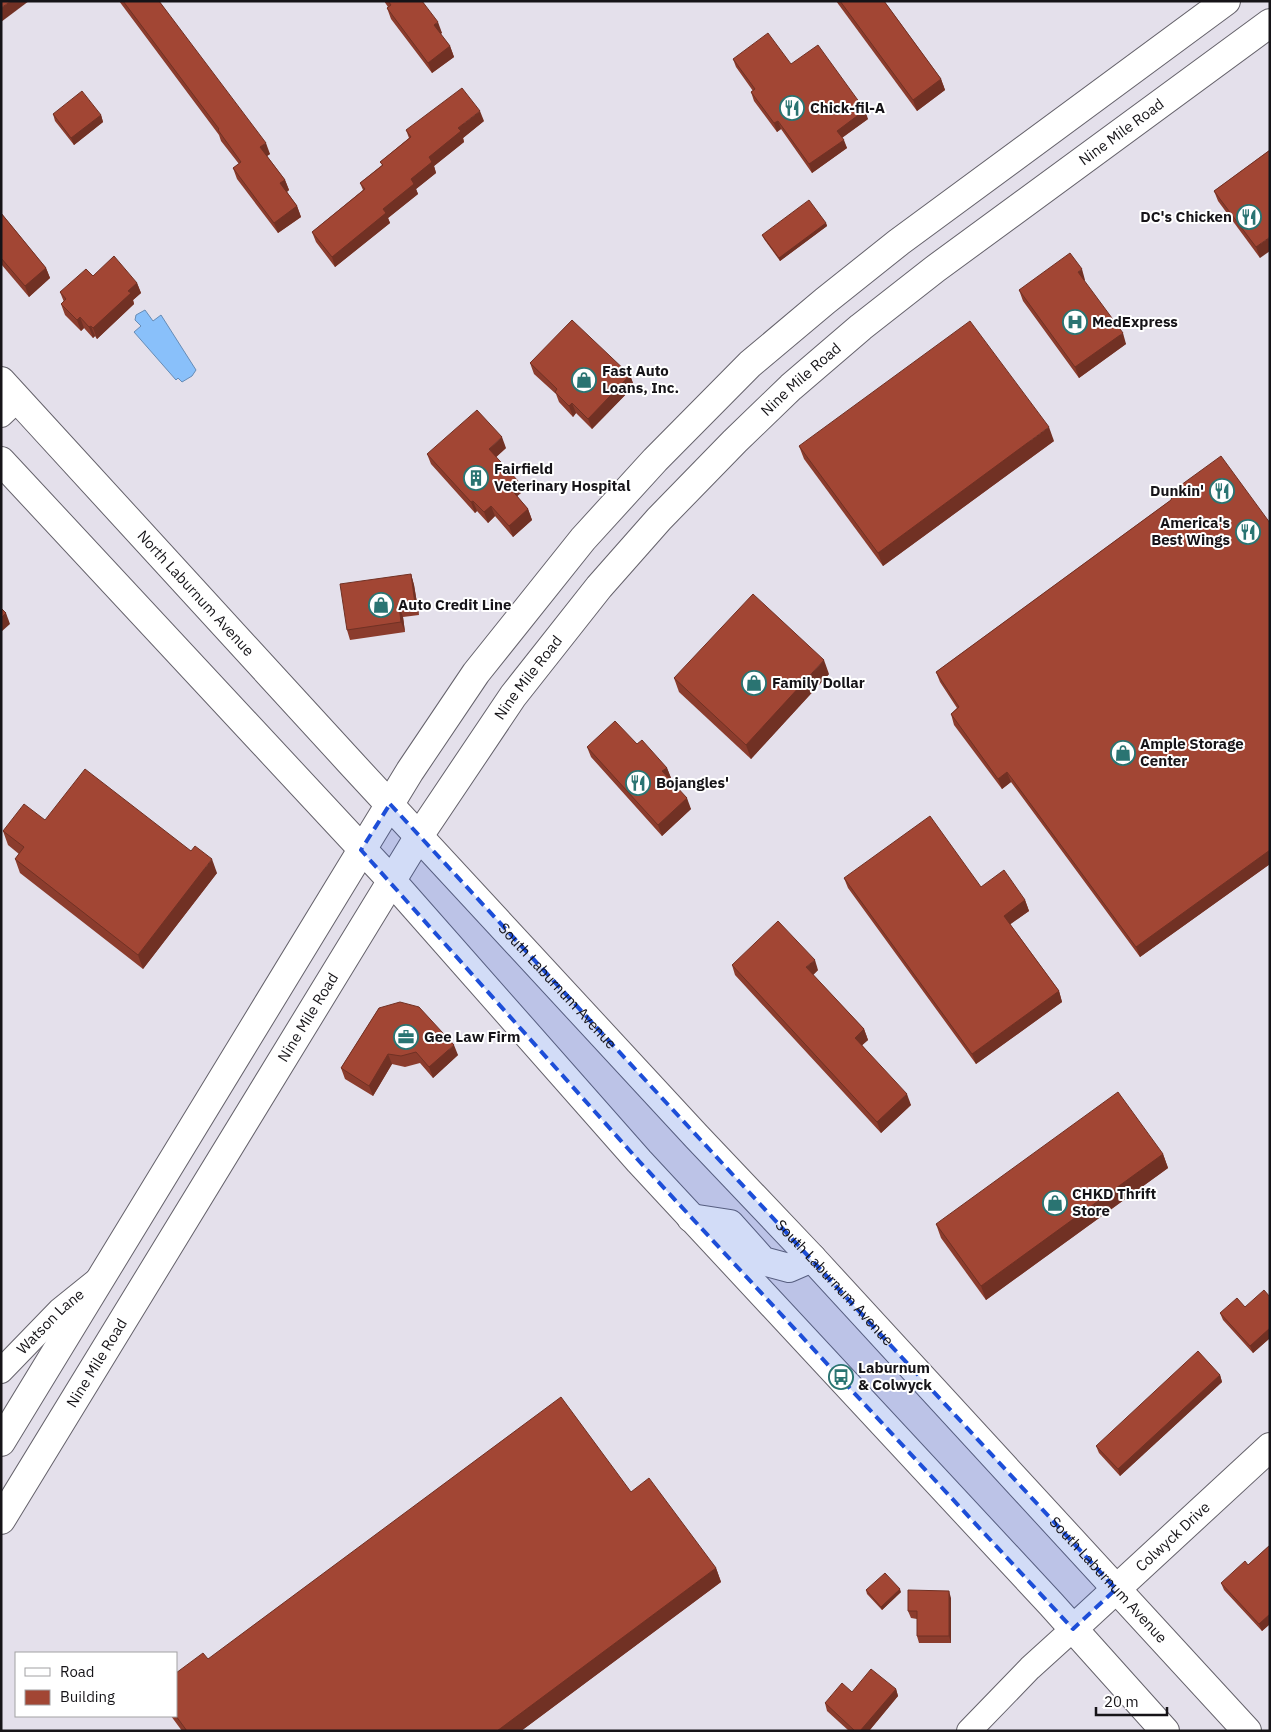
<svg xmlns="http://www.w3.org/2000/svg" width="1271" height="1732" font-family="'IBM Plex Sans',sans-serif">
<style>
.water{fill:#89c0fa;stroke:#668cb6}
.lines{fill:none;stroke-linecap:round;stroke-linejoin:round}
.street-casing{stroke:#65626b;stroke-width:26}
.secondary-casing{stroke:#65626b;stroke-width:30}
.primary-casing{stroke:#65626b;stroke-width:30}
.street{stroke:#fff;stroke-width:24}
.secondary{stroke:#fff;stroke-width:28}
.primary{stroke:#fff;stroke-width:28}
.wall{fill:#8b3c2d}
.shaded-wall{fill:#713124}
.building{fill:#a24634;stroke:#713124}
.marked{fill:#1d4ed8;fill-opacity:0.2;stroke:#1d4ed8;stroke-width:4;stroke-dasharray:10 6;stroke-linejoin:round}
.labels{text-anchor:middle;stroke-width:4;stroke-linejoin:round;paint-order:stroke}
.poi-label{font-size:15px;font-weight:bold;fill:#161418;stroke:#fff;text-anchor:start}
.street-label{font-size:15px;fill:#161418;stroke:#fff}
</style>
<rect width="100%" height="100%" fill="#e4e0eb"/>
<polygon class="water" points="145,310 153,321 161,315 196,370 192,376 182,382 178,378 176,380 134,332 141,326 135,320 136,315"/>
<g class="lines">
<defs>
<g id="street">
<polyline points="1,415 18,399"/>
<path id="s1" d="M1,1371L60,1310L96,1281"/>
<polyline points="969,1731 1030,1668 1073,1629"/>
</g>
<g id="secondary">
<path id="s2" d="M1073,1629L1270,1447"/>
</g>
<g id="primary">
<path id="s3" d="M1,381L350,762L697,1137L812,1258L1247,1731"/>
<polyline points="1,461 391,880 639,1161 1051,1604 1165,1731"/>
<polyline points="691,1218 730,1224 763,1261 789,1268 812,1258"/>
<polyline points="1,1442 410,771 476,673 583,539 655,460 750,364 825,301 899,242 1226,1"/>
<path id="s4" d="M1,1520L419,836L513,696L599,587L659,519L735,441L791,387L861,327L935,269L1270,23"/>
</g>
</defs>
<use href="#street" class="street-casing"/>
<use href="#secondary" class="secondary-casing"/>
<use href="#primary" class="primary-casing"/>
<use href="#street" class="street"/>
<use href="#secondary" class="secondary"/>
<use href="#primary" class="primary"/>
</g>
<g class="wall">
<polygon points="119,1 159,1 270,154 267,156 285,180 289,190 287,192 297,206 301,217 278,233 237,179 233,168 239,164 221,141 219,135"/>
<polygon points="384,1 422,1 442,33 440,34 450,46 454,57 432,73 391,19 387,8 388,7"/>
<polygon points="836,1 884,1 941,79 945,90 917,111"/>
<polygon points="733,59 791,64 868,119 842,138 847,148 812,173 781,129 777,132 754,101 751,92 753,91 736,67"/>
<polygon points="53,114 101,115 103,122 74,145 55,121"/>
<polygon points="484,121 463,138 464,142 434,166 436,173 416,189 418,194 388,218 390,223 335,267 316,242 312,232 363,190 360,183 382,165 380,162 409,138 406,130"/>
<polygon points="1270,150 1260,258 1218,201 1214,191"/>
<polygon points="1,213 46,268 50,278 29,297 1,264"/>
<polygon points="826,223 827,226 780,261 764,239 762,235"/>
<polygon points="1085,280 1084,281 1126,344 1079,378 1023,301 1019,290"/>
<polygon points="137,283 141,293 133,300 134,304 97,339 95,336 93,338 84,328 81,331 65,315 61,304 64,302 60,292"/>
<polygon points="530,363 630,375 634,386 592,429 576,413 573,417 559,402 556,394 534,374"/>
<polygon points="1054,441 883,566 804,459 799,446"/>
<polygon points="506,448 496,457 522,492 517,496 528,509 532,520 513,537 495,516 488,523 477,511 475,513 431,464 427,454"/>
<polygon points="1170,493 1270,523 1270,864 1140,957 1011,782 1002,789 954,725 951,714 957,708 940,682 936,672 1171,500 1172,499"/>
<polygon points="411,574 414,585 419,615 403,617 405,632 350,640 347,630"/>
<polygon points="829,674 751,759 679,692 674,678"/>
<polygon points="637,744 667,768 671,778 670,779 691,809 662,836 591,757 587,747"/>
<polygon points="45,820 217,873 143,969 20,873 15,859 19,854 8,845 3,831"/>
<polygon points="844,878 981,887 1025,900 1029,911 1010,924 1059,991 1062,1002 976,1064 848,888"/>
<polygon points="732,965 818,970 813,975 864,1029 868,1040 862,1045 911,1105 881,1133 735,975"/>
<polygon points="379,1008 458,1055 433,1078 420,1063 405,1067 392,1064 373,1096 345,1079 341,1068"/>
<polygon points="1163,1154 1168,1168 986,1300 941,1238 936,1224"/>
<polygon points="1270,1297 1270,1338 1253,1353 1223,1320 1220,1313 1245,1307"/>
<polygon points="1220,1375 1222,1382 1120,1476 1099,1453 1096,1446"/>
<polygon points="631,1492 716,1568 721,1582 521,1731 182,1731 171,1716 176,1716 208,1659"/>
<polygon points="1270,1545 1270,1624 1262,1631 1224,1590 1221,1583 1248,1565"/>
<polygon points="866,1590 901,1592 882,1610 867,1594"/>
<polygon points="951,1598 951,1643 919,1643 917,1636 917,1619 911,1618 908,1611"/>
<polygon points="896,1689 898,1696 869,1731 849,1731 827,1711 825,1703 852,1692"/>
</g>
<g class="shaded-wall">
<polygon points="11,1 29,1 1,22 1,8"/>
<polygon points="438,22 442,33 438,36 434,25"/>
<polygon points="450,46 454,57 432,73 428,63"/>
<polygon points="941,79 945,90 917,111 913,100"/>
<polygon points="865,110 868,119 840,139 837,131"/>
<polygon points="480,111 484,121 463,138 464,142 434,166 436,173 416,189 418,194 388,218 390,223 335,267 332,257 383,209 411,179 429,157 458,128"/>
<polygon points="101,115 103,122 74,145 71,138"/>
<polygon points="778,121 781,129 777,132 774,123"/>
<polygon points="844,140 847,148 812,173 809,164"/>
<polygon points="266,143 270,154 264,158 260,147"/>
<polygon points="285,180 289,190 284,194 280,183"/>
<polygon points="297,206 301,217 278,233 274,223"/>
<polygon points="826,223 827,226 780,261 779,258"/>
<polygon points="1270,237 1270,251 1260,258 1256,247"/>
<polygon points="46,268 50,278 29,297 25,286"/>
<polygon points="1082,269 1085,280 1082,282 1078,272"/>
<polygon points="137,283 141,293 133,300 134,304 97,339 93,328 128,291"/>
<polygon points="80,317 84,328 81,331 77,320"/>
<polygon points="91,326 95,336 93,338 89,327"/>
<polygon points="1123,333 1126,344 1079,378 1075,367"/>
<polygon points="630,375 634,386 592,429 588,419"/>
<polygon points="572,403 576,413 573,417 569,406"/>
<polygon points="1049,427 1054,441 883,566 878,553"/>
<polygon points="502,437 506,448 493,460 489,449"/>
<polygon points="518,481 522,492 514,499 510,488"/>
<polygon points="473,501 477,511 475,513 471,502"/>
<polygon points="491,506 495,516 488,523 484,512"/>
<polygon points="528,509 532,520 513,537 509,526"/>
<polygon points="411,574 414,585 419,615 415,604"/>
<polygon points="399,606 403,617 405,632 401,622"/>
<polygon points="6,613 10,624 1,632 1,618"/>
<polygon points="824,660 829,674 751,759 746,745"/>
<polygon points="667,768 671,778 666,782 662,771"/>
<polygon points="1007,772 1011,782 1002,789 998,779"/>
<polygon points="687,798 691,809 662,836 658,825"/>
<polygon points="1270,850 1270,864 1140,957 1136,947"/>
<polygon points="212,859 217,873 143,969 138,955"/>
<polygon points="1025,900 1029,911 1008,926 1004,916"/>
<polygon points="815,960 818,970 810,978 806,967"/>
<polygon points="1059,991 1062,1002 976,1064 972,1054"/>
<polygon points="864,1029 868,1040 859,1048 855,1038"/>
<polygon points="454,1045 458,1055 433,1078 429,1067"/>
<polygon points="388,1054 392,1064 373,1096 369,1086"/>
<polygon points="907,1094 911,1105 881,1133 877,1122"/>
<polygon points="1163,1154 1168,1168 986,1300 981,1286"/>
<polygon points="1270,1328 1270,1338 1253,1353 1250,1346"/>
<polygon points="1220,1375 1222,1382 1120,1476 1118,1469"/>
<polygon points="716,1568 721,1582 521,1731 497,1731"/>
<polygon points="900,1589 901,1592 882,1610 881,1607"/>
<polygon points="949,1591 951,1598 951,1643 949,1636"/>
<polygon points="1270,1614 1270,1624 1262,1631 1259,1624"/>
<polygon points="896,1689 898,1696 869,1731 860,1731"/>
</g>
<g class="building">
<polygon points="1,1 11,1 1,8"/>
<polygon points="123,1 159,1 266,143 260,147 285,180 280,183 297,206 274,223 233,168 241,162 218,130 219,129"/>
<polygon points="388,1 422,1 438,22 434,25 450,46 428,63 387,8 391,5"/>
<polygon points="840,1 884,1 941,79 913,100"/>
<polygon points="768,33 791,64 818,45 865,110 837,131 844,140 809,164 778,121 774,123 751,92 755,89 733,59"/>
<polygon points="462,88 480,111 458,128 461,131 429,157 432,162 411,179 414,184 383,209 386,213 332,257 312,232 365,189 360,183 383,165 380,162 411,137 406,130"/>
<polygon points="82,91 101,115 71,138 53,114"/>
<polygon points="1270,150 1270,237 1256,247 1214,191"/>
<polygon points="809,200 826,223 779,258 762,235"/>
<polygon points="1,213 46,268 25,286 1,258"/>
<polygon points="1070,253 1082,269 1078,272 1123,333 1075,367 1019,290"/>
<polygon points="114,256 137,283 128,291 131,293 93,328 91,326 89,327 80,317 77,320 61,304 66,299 60,292 86,269 93,276"/>
<polygon points="572,320 630,375 588,419 572,403 569,406 555,392 557,389 530,363"/>
<polygon points="970,321 1049,427 878,553 799,446"/>
<polygon points="477,410 502,437 489,449 518,481 510,488 528,509 509,526 491,506 484,512 473,501 471,502 427,454"/>
<polygon points="1221,456 1270,523 1270,850 1136,947 1007,772 998,779 951,714 959,707 936,672 1171,500 1172,497 1170,493"/>
<polygon points="411,574 415,604 399,606 401,622 347,630 340,584"/>
<polygon points="753,594 824,660 746,745 674,678"/>
<polygon points="1,608 6,613 1,618"/>
<polygon points="615,721 637,744 642,740 667,768 662,771 687,798 658,825 587,747"/>
<polygon points="85,769 191,851 195,846 212,859 138,955 15,859 24,847 3,831 24,804 45,820"/>
<polygon points="930,816 981,887 1004,870 1025,900 1004,916 1059,991 972,1054 844,878"/>
<polygon points="778,921 815,960 806,967 864,1029 855,1038 907,1094 877,1122 732,965"/>
<polygon points="400,1002 419,1007 454,1045 429,1067 416,1052 401,1056 388,1054 369,1086 341,1068 379,1008"/>
<polygon points="1118,1092 1163,1154 981,1286 936,1224"/>
<polygon points="1264,1290 1270,1297 1270,1328 1250,1346 1220,1313 1237,1298 1245,1307"/>
<polygon points="1198,1351 1220,1375 1118,1469 1096,1446"/>
<polygon points="561,1397 631,1492 649,1478 716,1568 497,1731 187,1731 176,1716 176,1673 203,1653 208,1659"/>
<polygon points="1270,1545 1270,1614 1259,1624 1221,1583 1245,1561 1248,1565"/>
<polygon points="885,1573 900,1589 881,1607 866,1590"/>
<polygon points="908,1590 949,1591 949,1636 917,1636 917,1611 908,1611"/>
<polygon points="871,1669 896,1689 860,1731 855,1731 825,1703 842,1683 852,1692"/>
</g>
<path class="marked" d="M390,804L1116,1589L1073,1629L639,1161L361,850Z"/>
<defs>
<symbol id="restaurant-ring" viewBox="-11 -11 22 22"><circle r="9.5" fill="#fff" stroke="#2a7472" stroke-width="1.5"/><path d="M-5-6h1v4h1v-4h1v4h1v-4h1v5L-1.5 .5V6h-2V.5L-5-1ZM5-6V6H3V1.5H1.5Q1.5-4 5-6Z" fill="#2a7472"/></symbol>
<symbol id="hospital-ring" viewBox="-11 -11 22 22"><circle r="9.5" fill="#fff" stroke="#2a7472" stroke-width="1.5"/><path d="M-5-5h3v3.5h4V-5h3V5h-3V1.5h-4V5h-3Z" fill="#2a7472"/></symbol>
<symbol id="shop-ring" viewBox="-11 -11 22 22"><circle r="9.5" fill="#fff" stroke="#2a7472" stroke-width="1.5"/><path d="M-5-2.5h2.3a2.7 3.5 0 0 1 5.4 0H5L5.5 6h-11ZM-1.5-2.5h3a1.5 2.3 0 0 0-3 0Z" fill="#2a7472"/></symbol>
<symbol id="building-ring" viewBox="-11 -11 22 22"><circle r="9.5" fill="#fff" stroke="#2a7472" stroke-width="1.5"/><path d="M-4-6H4V6H1V3H-1V6H-4ZM-2.5-4.3h1.7v1.8h-1.7ZM.8-4.3h1.7v1.8H.8ZM-2.5-1h1.7V.8h-1.7ZM.8-1h1.7V.8H.8Z" fill="#2a7472"/></symbol>
<symbol id="office-ring" viewBox="-11 -11 22 22"><circle r="9.5" fill="#fff" stroke="#2a7472" stroke-width="1.5"/><path d="M-6-3h4V-5.5h4V-3h4V5H-6ZM-1-4.5V-3h2v-1.5ZM-6 0V1H6V0Z" fill="#2a7472"/></symbol>
<symbol id="bus-ring" viewBox="-11 -11 22 22"><circle r="9.5" fill="#fff" stroke="#2a7472" stroke-width="1.5"/><path d="M-5-6H5V4H4V6H2V4H-2V6H-4V4H-5ZM-3.5-4V0h7V-4ZM-3.5 1.2v1.5H-2V1.2ZM2 1.2v1.5H3.5V1.2Z" fill="#2a7472"/></symbol>
</defs>
<g fill-rule="evenodd">
<use href="#restaurant-ring" x="778" y="94" width="28" height="28"/>
<use href="#restaurant-ring" x="1235" y="203" width="28" height="28"/>
<use href="#hospital-ring" x="1061" y="308" width="28" height="28"/>
<use href="#shop-ring" x="570" y="366" width="28" height="28"/>
<use href="#building-ring" x="462" y="464" width="28" height="28"/>
<use href="#restaurant-ring" x="1208" y="477" width="28" height="28"/>
<use href="#restaurant-ring" x="1234" y="518" width="28" height="28"/>
<use href="#shop-ring" x="367" y="591" width="28" height="28"/>
<use href="#shop-ring" x="740" y="669" width="28" height="28"/>
<use href="#shop-ring" x="1109" y="739" width="28" height="28"/>
<use href="#restaurant-ring" x="624" y="769" width="28" height="28"/>
<use href="#office-ring" x="392" y="1023" width="28" height="28"/>
<use href="#shop-ring" x="1041" y="1189" width="28" height="28"/>
<use href="#bus-ring" x="827" y="1363" width="28" height="28"/>
</g>
<g class="labels">
<g class="poi-label">
<text x="810" y="113">Chick-fil-A</text>
<text x="1232" y="222" text-anchor="end">DC's Chicken</text>
<text x="1092" y="327">MedExpress</text>
<text x="602" y="376">Fast Auto<tspan x="602" dy="17">Loans, Inc.</tspan></text>
<text x="494" y="474">Fairfield<tspan x="494" dy="17">Veterinary Hospital</tspan></text>
<text x="1204" y="496" text-anchor="end">Dunkin'</text>
<text x="1230" y="528" text-anchor="end">America's<tspan x="1230" dy="17">Best Wings</tspan></text>
<text x="398" y="610">Auto Credit Line</text>
<text x="772" y="688">Family Dollar</text>
<text x="1140" y="749">Ample Storage<tspan x="1140" dy="17">Center</tspan></text>
<text x="656" y="788">Bojangles'</text>
<text x="424" y="1042">Gee Law Firm</text>
<text x="1072" y="1199">CHKD Thrift<tspan x="1072" dy="17">Store</tspan></text>
<text x="858" y="1373">Laburnum<tspan x="858" dy="17">&amp; Colwyck</tspan></text>
</g>
<g class="street-label">
<text dy="5" stroke="none"><textPath href="#s4" startOffset="1804">Nine Mile Road</textPath></text>
<text dy="5" stroke="none"><textPath href="#s4" startOffset="1399">Nine Mile Road</textPath></text>
<text dy="5" stroke="none"><textPath href="#s3" startOffset="288">North Laburnum Avenue</textPath></text>
<text dy="5" stroke="none"><textPath href="#s4" startOffset="994">Nine Mile Road</textPath></text>
<text dy="5" stroke="none"><textPath href="#s3" startOffset="822">South Laburnum Avenue</textPath></text>
<text dy="5" stroke="none"><textPath href="#s4" startOffset="589">Nine Mile Road</textPath></text>
<text dy="5" stroke="none"><textPath href="#s3" startOffset="1228">South Laburnum Avenue</textPath></text>
<text dy="5" stroke="none"><textPath href="#s1" startOffset="70">Watson Lane</textPath></text>
<text dy="5" stroke="none"><textPath href="#s4" startOffset="184">Nine Mile Road</textPath></text>
<text dy="5" stroke="none"><textPath href="#s2" startOffset="136">Colwyck Drive</textPath></text>
<text dy="5" stroke="none"><textPath href="#s3" startOffset="1632">South Laburnum Avenue</textPath></text>
</g>
</g>
<rect width="1271" height="1732" fill="none" stroke="#161418" stroke-width="5"/>
<rect x="15" y="1652" width="162" height="65" fill="#ffffff" stroke="#a2a1a3"/>
<rect x="25" y="1668" width="25" height="8" fill="#ffffff" stroke="#a2a1a3"/>
<text x="60" y="1677" font-size="15" fill="#161418">Road</text>
<rect x="25" y="1690" width="25" height="15" fill="#a24634" stroke="#a2a1a3"/>
<text x="60" y="1702" font-size="15" fill="#161418">Building</text>
<path d="M1096 1707v8h71v-8" fill="none" stroke="#161418" stroke-width="2.5"/>
<text x="1104" y="1707" font-size="15" fill="#161418" stroke="#ffffff" stroke-width="4" paint-order="stroke">20 m</text>
</svg>
